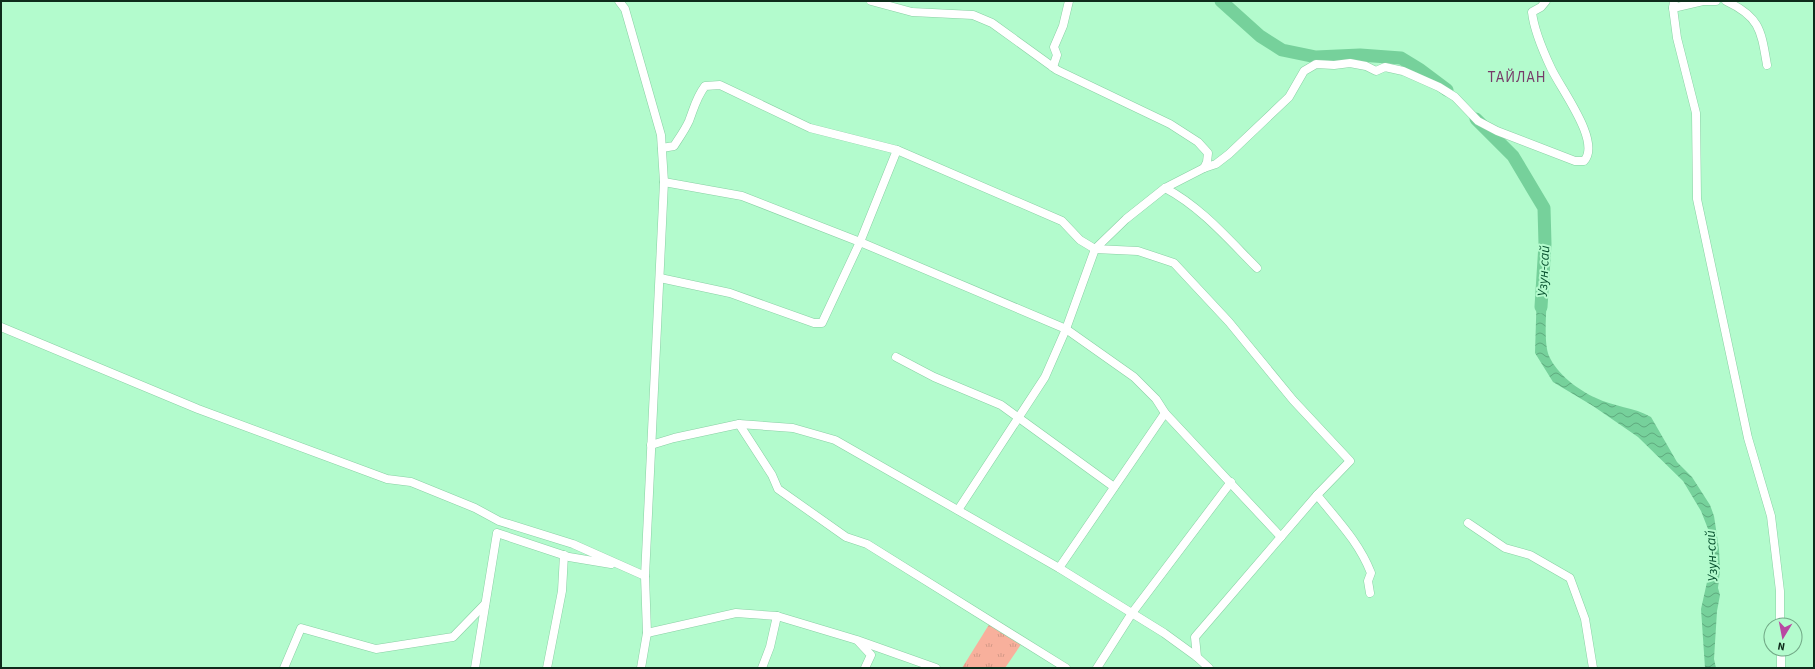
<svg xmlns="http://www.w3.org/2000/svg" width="1815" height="669" font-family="'Source Sans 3',sans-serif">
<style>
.grass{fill:url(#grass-tufts)}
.water{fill:url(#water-waves)}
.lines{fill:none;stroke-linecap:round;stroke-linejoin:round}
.river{stroke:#76d19b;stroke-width:13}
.minor-casing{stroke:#89d0a4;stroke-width:9}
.minor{stroke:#fff;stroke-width:8}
.labels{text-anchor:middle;stroke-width:4;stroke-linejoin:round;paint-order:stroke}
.water-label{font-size:14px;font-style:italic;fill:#095230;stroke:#b3fbcd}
.quarter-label{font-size:15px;letter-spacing:1px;fill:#763c69;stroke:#b3fbcd}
</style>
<defs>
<pattern id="grass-tufts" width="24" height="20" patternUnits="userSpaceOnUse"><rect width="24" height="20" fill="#f8b09c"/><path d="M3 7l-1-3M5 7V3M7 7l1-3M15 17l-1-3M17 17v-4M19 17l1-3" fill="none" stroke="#d39886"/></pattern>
<pattern id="water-waves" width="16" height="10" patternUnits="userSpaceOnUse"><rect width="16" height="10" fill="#76d19b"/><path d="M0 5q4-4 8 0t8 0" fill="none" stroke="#5faa7e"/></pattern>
</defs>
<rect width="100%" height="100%" fill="#b3fbcd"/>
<polygon class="grass" points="990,623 1022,643 1005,668 962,668"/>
<path class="water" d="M1537,288L1547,291C1547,307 1543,342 1549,356C1557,374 1578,390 1596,398C1614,407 1634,407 1651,417L1677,462L1692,477L1710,505L1714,516L1719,549L1720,570L1718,588L1720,595L1717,611L1714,659L1716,668H1705L1701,609L1711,564L1708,529L1701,511L1683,481L1638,437L1593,406L1553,382L1535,353Z"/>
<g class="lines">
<g class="river">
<polyline points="1221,1 1260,36 1282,50 1316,57 1360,55 1401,58 1419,69 1447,90"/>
<polyline points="1476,119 1513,156 1544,208 1545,244 1541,307"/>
</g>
<defs>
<g id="minor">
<polyline points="619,1 625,9 661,135 664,182 645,576 647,633 641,668"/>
<polyline points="871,1 912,12 973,15 992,23 1057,70 1170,124 1198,142 1208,153 1207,162 1204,168 1165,188 1126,219 1095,249 1066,329 1045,377 958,510"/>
<polyline points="1674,1 1673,8 1677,38 1696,113 1697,199 1748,438 1771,516 1780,591 1780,625"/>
<path d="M1726,1C1760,17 1761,30 1767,65"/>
<polyline points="1673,8 1703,1 1716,1"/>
<polyline points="1053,67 1057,55 1054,47 1063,26 1069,1"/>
<path d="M662,148L674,146C679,138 685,130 689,121C694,108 696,98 705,86L720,85L810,128L897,150L1062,221L1080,240L1095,249L1138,251L1174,263L1229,322L1293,400L1350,461L1317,495L1195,637L1197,657L1209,668"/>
<path d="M1204,168L1216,164L1229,154L1289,97L1304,71L1316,64L1334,65L1350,63L1366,66L1376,71L1385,67L1403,71L1439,87L1455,97L1478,121L1497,131L1575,161H1584C1602,142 1560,88 1551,68C1543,51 1534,31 1532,12L1541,7L1546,1"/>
<polyline points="664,182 742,196 860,242 1066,329 1134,377 1156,399 1165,413 1281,537"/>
<path d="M1165,188C1201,207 1228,239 1257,268"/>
<polyline points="660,278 730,293 814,323 822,323 860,242 897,150"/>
<polyline points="1,327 198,409 387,479 411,482 475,508 499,521 573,544 645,576"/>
<polyline points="896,357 934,377 1001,405 1114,487"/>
<polyline points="739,424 772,475 778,489 846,537 867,544 1066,668"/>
<polyline points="651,445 674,438 739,424 793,428 835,440 1059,568 1164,633 1197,657"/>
<path d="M1317,495C1337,520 1359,542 1371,573L1368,581L1370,593"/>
<polyline points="1468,523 1505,548 1530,555 1570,578 1585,619 1593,668"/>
<polyline points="1059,568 1165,413"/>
<polyline points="647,633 736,613 777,616 857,640 936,668"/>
<polyline points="858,641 871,655 865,668"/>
<polyline points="1781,649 1781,668"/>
<polyline points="284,668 301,628 376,649 453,637 485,604"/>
<polyline points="475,668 497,533 569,557 611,564"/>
<polyline points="547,668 562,591 564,555"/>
<polyline points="762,668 770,647 777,616"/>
<polyline points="1097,668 1132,613 1231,482"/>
</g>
</defs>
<use href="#minor" class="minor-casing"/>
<use href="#minor" class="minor"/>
</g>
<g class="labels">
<g class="water-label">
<text transform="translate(1543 271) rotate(-87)" y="5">Узун-сай</text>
<text transform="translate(1711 556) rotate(-93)" y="5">Узун-сай</text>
</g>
<g class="quarter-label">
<text x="1517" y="82">ТАЙЛАН</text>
</g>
</g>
<rect width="1815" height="669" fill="none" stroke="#0e2b1b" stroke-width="4"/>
<g transform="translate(1783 637) rotate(190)"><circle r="19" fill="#b3fbcd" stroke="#71a886"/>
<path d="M0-3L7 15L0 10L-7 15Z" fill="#b947a2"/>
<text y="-6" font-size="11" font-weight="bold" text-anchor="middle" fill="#0e2b1b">N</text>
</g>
</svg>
